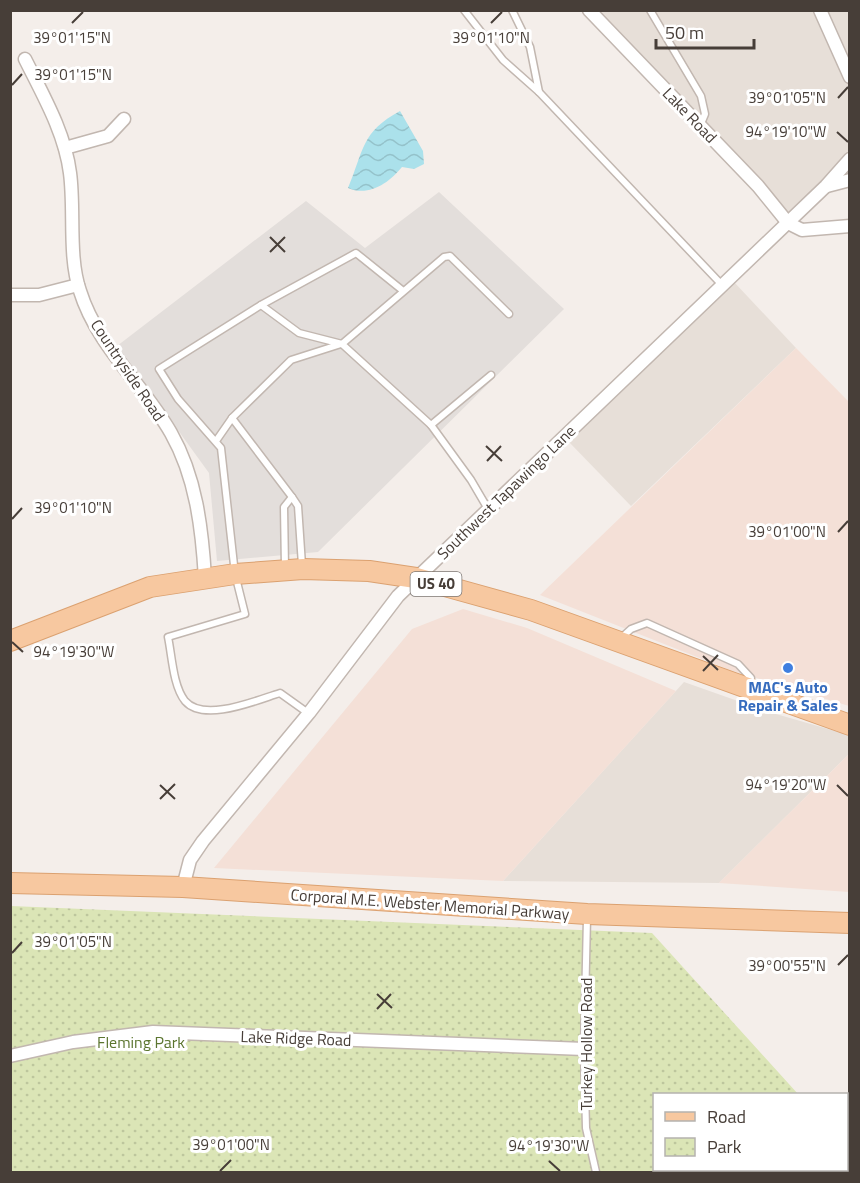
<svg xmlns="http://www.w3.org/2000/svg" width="860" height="1183" font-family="'Titillium Web',sans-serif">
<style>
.residential{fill:#e7dfd8}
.commercial{fill:#f4e0d7}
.industrial{fill:#e3dedb}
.park{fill:url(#park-dots)}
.water{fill:url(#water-waves)}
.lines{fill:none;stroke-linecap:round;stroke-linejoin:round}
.lane-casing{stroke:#c2b7b0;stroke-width:9}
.street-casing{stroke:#c2b7b0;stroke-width:15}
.primary-casing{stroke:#dba170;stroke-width:22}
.lane{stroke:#fff;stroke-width:6}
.street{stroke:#fff;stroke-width:12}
.primary{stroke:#f7c8a0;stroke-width:20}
.ticks{fill:none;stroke:#473e38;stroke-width:2}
.shop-dot{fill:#3f7fe0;stroke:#fff;stroke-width:2}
.labels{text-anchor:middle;stroke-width:6;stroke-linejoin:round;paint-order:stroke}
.shield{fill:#fff;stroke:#7e7874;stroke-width:1.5}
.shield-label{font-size:15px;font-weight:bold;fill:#473e38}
.street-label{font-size:16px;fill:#473e38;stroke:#fff}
.shop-label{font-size:16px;font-weight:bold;fill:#366cbe;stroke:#fff}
.park-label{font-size:16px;fill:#5b752f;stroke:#fff}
.ticks-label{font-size:15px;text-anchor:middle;fill:#473e38;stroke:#fff;stroke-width:6;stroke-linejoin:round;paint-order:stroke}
</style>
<defs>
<pattern id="park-dots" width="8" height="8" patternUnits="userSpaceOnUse" patternTransform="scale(1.5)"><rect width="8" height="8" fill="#dbe5b6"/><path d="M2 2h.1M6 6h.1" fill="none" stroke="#bdc69d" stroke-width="1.8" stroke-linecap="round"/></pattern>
<pattern id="water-waves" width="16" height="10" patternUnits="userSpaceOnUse" patternTransform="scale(1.5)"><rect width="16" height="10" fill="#abe1eb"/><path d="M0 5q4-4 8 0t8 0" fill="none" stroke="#94c2ca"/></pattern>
</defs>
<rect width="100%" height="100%" fill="#f4eeea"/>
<g class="residential">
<polygon points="589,11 849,11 849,159 788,223"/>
<polygon points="734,282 796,348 631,506 568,441"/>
<polygon points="684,682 769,712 849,735 849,754 719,883 503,881"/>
</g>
<g class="commercial">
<polygon points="796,348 849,402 849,706 730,670 540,595"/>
<polygon points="463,609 527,628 676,691 503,881 214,868 412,629"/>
<polygon points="849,754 849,892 719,883"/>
</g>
<polygon class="industrial" points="439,192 564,309 318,552 217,561 209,473 117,346 306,201 365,248"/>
<polygon class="park" points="11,906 652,933 798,1094 654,1094 654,1170 846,1170 847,1148 850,1151 849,1172 11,1172"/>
<path class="water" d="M400,111L423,151L424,164L414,169L402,167C389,183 369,197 348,188C364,150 361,132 400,111Z"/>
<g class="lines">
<defs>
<g id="lane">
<polyline points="464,10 503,60 539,92 530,47 512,10"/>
<polyline points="650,10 701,96 705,114 700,126"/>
<polyline points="539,92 722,285"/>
<polyline points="261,305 356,253 402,290"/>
<polyline points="232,418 291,360 341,344"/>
<polyline points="431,425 342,344 444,257 450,256 509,314"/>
<polyline points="216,441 232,418 292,497 298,506 302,565"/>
<polyline points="488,509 471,480 431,425 491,375"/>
<polyline points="285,568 284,507 292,497"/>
<polyline points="620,639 631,629 647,623 738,664 751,678 750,685"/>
<path d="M308,713L280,693C257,700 204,723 185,701C173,686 172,656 168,637L245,614L235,574L221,448L178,399L159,369L261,305L299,333L342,344"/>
<polyline points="587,918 584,1049 586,1128 596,1172"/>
</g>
<g id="street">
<polyline points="589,10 758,186 788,223 802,230 850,226"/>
<polyline points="820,10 850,77"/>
<path d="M25,59C43,95 65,133 70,173C75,210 68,257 80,291C97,346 143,384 171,433C196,477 202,528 205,578"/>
<polyline points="65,148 108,136 124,119"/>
<polyline points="827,186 850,180"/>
<polyline points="10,295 39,295 78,285"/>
<polyline points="183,887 190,860 203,841 309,713 398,596 826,186 850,159"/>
<polyline points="10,1056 73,1042 153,1032 584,1049"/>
</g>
<g id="primary">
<polyline points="10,641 150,587 235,574 303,569 369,571 416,578 531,610 850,725"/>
<polyline points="10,883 183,887 587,914 850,923"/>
</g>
</defs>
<use href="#lane" class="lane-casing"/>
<use href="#street" class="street-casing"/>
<use href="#primary" class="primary-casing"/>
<use href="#lane" class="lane"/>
<use href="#street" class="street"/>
<use href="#primary" class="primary"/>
</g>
<path class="ticks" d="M72,23L83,12M491,23L502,12M12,85L22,74M838,98L848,87M837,132L848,142M270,237L285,252M270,252L285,237M486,446L502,461M487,461L501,446M12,519L22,508M838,532L848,521M12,642L23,652M703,656L718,670M703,671L718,655M160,785L175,799M837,785L848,796M160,799L175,784M12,953L22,942M838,965L848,955M377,994L392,1008M377,1009L391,994M549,1161L560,1171M220,1171L231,1160"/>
<circle class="shop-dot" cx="788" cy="668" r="6"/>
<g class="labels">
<rect class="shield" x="410.5" y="572" width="51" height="24" rx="4.5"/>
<g class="shield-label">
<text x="436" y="589">US 40</text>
</g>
<g class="street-label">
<text transform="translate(690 115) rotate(46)" y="6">Lake Road</text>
<text transform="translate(128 370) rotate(56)" y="6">Countryside Road</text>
<text transform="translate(506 492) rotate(-44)" y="6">Southwest Tapawingo Lane</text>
<text transform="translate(430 904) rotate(4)" y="6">Corporal M.E. Webster Memorial Parkway</text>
<text transform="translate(296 1038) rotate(2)" y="6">Lake Ridge Road</text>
<text transform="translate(586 1044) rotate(-90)" y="6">Turkey Hollow Road</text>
</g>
<g class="shop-label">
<text x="788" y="693">MAC's Auto<tspan x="788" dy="18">Repair &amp; Sales</tspan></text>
</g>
<g class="park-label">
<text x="141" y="1048">Fleming Park</text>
</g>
</g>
<g class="ticks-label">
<text x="72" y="43">39°01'15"N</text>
<text x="491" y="43">39°01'10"N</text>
<text x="73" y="80">39°01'15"N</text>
<text x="787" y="103">39°01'05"N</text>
<text x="786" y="137">94°19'10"W</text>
<text x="73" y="513">39°01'10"N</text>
<text x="787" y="537">39°01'00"N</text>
<text x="74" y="657">94°19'30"W</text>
<text x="786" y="790">94°19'20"W</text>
<text x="73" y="947">39°01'05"N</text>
<text x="787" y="971">39°00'55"N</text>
<text x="231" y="1150">39°01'00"N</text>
<text x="549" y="1151">94°19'30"W</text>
</g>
<rect width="860" height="1183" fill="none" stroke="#473e38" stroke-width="24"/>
<rect x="653" y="1093" width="195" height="78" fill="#ffffff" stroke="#b5b2af" stroke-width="1.5"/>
<rect x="665" y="1112" width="30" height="9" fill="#f7c8a0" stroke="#b5b2af" stroke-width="1.5"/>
<text x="707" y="1123" font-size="18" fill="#473e38">Road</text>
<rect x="665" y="1138" width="30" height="18" fill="url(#park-dots)" stroke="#b5b2af" stroke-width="1.5"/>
<text x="707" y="1153" font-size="18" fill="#473e38">Park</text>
<path d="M656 39v9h98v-9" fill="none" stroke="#473e38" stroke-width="3"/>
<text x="665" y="39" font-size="18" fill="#473e38" stroke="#ffffff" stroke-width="4.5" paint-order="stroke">50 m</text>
</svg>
